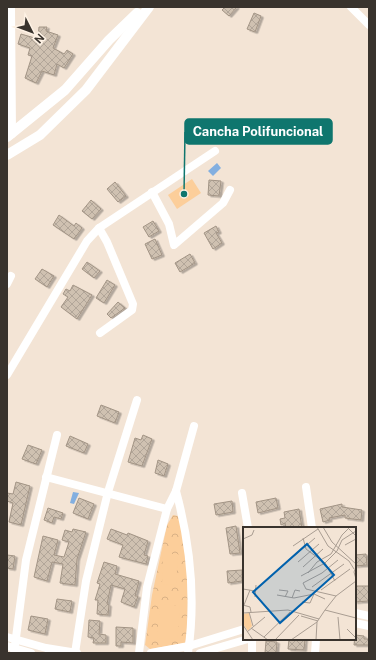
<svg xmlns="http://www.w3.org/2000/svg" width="376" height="660" font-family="'Public Sans',sans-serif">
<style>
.park{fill:url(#park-crowns)}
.pitch{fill:#fcce9a}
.water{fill:#83afe0}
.building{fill:url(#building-cross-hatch);stroke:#a29485;filter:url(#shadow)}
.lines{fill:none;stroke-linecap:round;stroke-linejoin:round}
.minor{stroke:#fff;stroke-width:8}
.tertiary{stroke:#fff;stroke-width:10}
.inset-road{fill:none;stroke:#a99d92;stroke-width:1}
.view{fill:#0061ad;fill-opacity:0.15;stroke:#0061ad;stroke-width:2}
.inset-edge{fill:none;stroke:#39332d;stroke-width:2}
.leader{fill:none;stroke:#0f766e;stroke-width:1.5}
.callout-dot{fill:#0f766e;stroke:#fef2e5;stroke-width:1.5}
.callout{fill:#0f766e;stroke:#0f766e;stroke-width:1.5}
.callout-label{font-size:13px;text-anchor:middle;font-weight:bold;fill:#fff}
</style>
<defs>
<pattern id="park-crowns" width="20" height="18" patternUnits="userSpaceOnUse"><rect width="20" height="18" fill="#fcce9a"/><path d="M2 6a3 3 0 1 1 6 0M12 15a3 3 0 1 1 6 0" fill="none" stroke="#d9b185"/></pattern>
<pattern id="building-cross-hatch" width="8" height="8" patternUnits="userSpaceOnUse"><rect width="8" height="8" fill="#cfc1b1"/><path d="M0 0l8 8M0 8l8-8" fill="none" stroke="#b2a699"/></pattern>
<filter id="shadow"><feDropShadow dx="2.5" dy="1.5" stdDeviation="0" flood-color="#0004"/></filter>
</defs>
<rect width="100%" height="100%" fill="#f3e4d5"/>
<path class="park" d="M173,515L178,516C190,548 188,601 187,636L185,643L150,649L145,645L152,595L167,525Z"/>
<g class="pitch">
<polygon points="192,179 201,193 177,209 168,195"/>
<polygon points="163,554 178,554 176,585 162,584"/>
<polygon points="160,604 180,606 177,639 157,638"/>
</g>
<g class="water">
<polygon points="217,163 221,168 213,176 208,171"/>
<polygon points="73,492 79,493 74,504 70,503"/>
</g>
<g class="building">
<polygon points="225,7 237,7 229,16 222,10"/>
<polygon points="254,13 261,16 255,32 247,29"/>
<polygon points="39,27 47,27 46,31 58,35 53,48 64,54 67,50 73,54 64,68 57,64 54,75 42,71 36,83 25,78 32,56 28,55 30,48 18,44 21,34 38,39"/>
<polygon points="209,180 221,181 219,196 208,195"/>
<polygon points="115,182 126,196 118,202 107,189"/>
<polygon points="91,200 101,209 92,219 82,211"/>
<polygon points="59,215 74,226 76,223 82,228 74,239 53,225"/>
<polygon points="153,221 159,231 149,237 143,227"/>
<polygon points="216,226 219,232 216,233 222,243 213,249 204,233"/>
<polygon points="155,239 162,255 152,259 145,244"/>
<polygon points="190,254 195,263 180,272 175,263"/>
<polygon points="87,262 100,271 94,278 82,269"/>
<polygon points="42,269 54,276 47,287 35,279"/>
<polygon points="107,280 115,285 104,303 96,298"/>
<polygon points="73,285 92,295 77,319 61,307 68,297 63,294 66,289 70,291"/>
<polygon points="118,302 125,308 111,318 107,314"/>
<polygon points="101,405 119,412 115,423 97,416"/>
<polygon points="143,435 152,439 142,466 128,462 135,438 141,440"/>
<polygon points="70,436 88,444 84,453 66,446"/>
<polygon points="28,445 42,450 36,464 22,459"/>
<polygon points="158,460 168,464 164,476 155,473"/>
<polygon points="16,482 30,486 21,525 9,522 13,503 7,501 7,493 13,494"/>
<polygon points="79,498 94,504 88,519 73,513"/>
<polygon points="276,498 278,508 258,513 256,502"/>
<polygon points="232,501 233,512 216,515 214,504"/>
<polygon points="342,504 342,507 362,510 361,520 345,518 345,515 329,518 330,520 323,522 320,509"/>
<polygon points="48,508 63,513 61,519 54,517 52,523 44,520"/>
<polygon points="299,509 302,528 286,528 285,523 281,525 280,519 285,518 284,512"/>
<polygon points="236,526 240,553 230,554 226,528"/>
<polygon points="73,529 86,532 77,559 75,585 60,583 63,564 52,562 47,581 34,577 43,536 58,540 54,555 64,557 69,542 62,540 65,530 72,532"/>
<polygon points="111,529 127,535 128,533 148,541 144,555 148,556 146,564 119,557 123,545 107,539"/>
<polygon points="366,554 367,565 355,566 355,555"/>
<polygon points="7,555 15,556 13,569 7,568"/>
<polygon points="104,562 117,566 115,574 139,581 135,596 138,596 134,607 121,602 125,589 111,585 107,604 109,605 108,615 97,614 98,600 95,600 100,584 97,583"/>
<polygon points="242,570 242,581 228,583 227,571"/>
<polygon points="355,586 369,586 369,601 355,602"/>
<polygon points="57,599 72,601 70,612 55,609"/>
<polygon points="31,616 48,619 45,634 28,630"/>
<polygon points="89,620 100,621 99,634 106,635 106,643 93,643 94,638 88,637"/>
<polygon points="116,627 133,628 133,643 121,642 121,646 116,646"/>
<polygon points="355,635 364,636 364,639 369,639 369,645 354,645"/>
<polygon points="289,639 305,639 304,650 288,649"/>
<polygon points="266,641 277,642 276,653 265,653"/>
</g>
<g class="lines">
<g class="minor">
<polyline points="11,7 12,134"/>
<polyline points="351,7 369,25"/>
<polyline points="152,192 169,224 174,245 223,203 230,190"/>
<polyline points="99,228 107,242 133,304 132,310 100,333"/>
<polyline points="7,284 11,276"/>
<polyline points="7,375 87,241 99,228 215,151"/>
<polyline points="46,477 167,509"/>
<polyline points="306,487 312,528"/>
<path d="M176,491C190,543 196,599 188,653"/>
<polyline points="242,493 248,528"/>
<polyline points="355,613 369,616"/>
<polyline points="355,623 369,626"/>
<polyline points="7,637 46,648 77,653"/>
<polyline points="7,646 31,653"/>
<polyline points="14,653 26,560 57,435"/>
<polyline points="75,653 86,581 108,492 137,400"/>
<polyline points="139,653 147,587 167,509 176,491 194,426"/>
<polyline points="151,653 189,646 244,629"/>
<polyline points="200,653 248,639"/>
<polyline points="252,653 252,639"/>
<polyline points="315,653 316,639"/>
</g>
<g class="tertiary">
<polyline points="7,137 65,90 109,40 137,13"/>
<polyline points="7,155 40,135 86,90 149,7"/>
</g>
</g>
<g transform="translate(243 527)">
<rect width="113" height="113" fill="#f3e4d5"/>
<path d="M6,86L9,99L5,104L0,97V87Z" fill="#fcce9a"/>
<path class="inset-road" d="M74,0L85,19L106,34L111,42M80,0L89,15L113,37M104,0L113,9M60,11L63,22L82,36L92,54M0,12L9,8L11,3M102,18L113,12M50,19L75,2M51,29L72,11M55,35L76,17M60,40L80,22M113,40L111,45L113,52M65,46L74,35L88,27L99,8L107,0M58,49L82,36L94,24L99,13L113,4M69,60L101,37M0,62L12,64M36,63L45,64L42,70M78,63L107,42M34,68L51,71L71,67L82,72M93,69L63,62L60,56L79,46L95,33M12,70L13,58M49,71L52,63L57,64M59,75L67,76L71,67M0,78L7,80L8,85M1,78L7,63M82,83L113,91M6,85L10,99M0,86L45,83L76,92M58,89L75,94M95,90L97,113M0,98L10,113M8,101L25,113M104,102L113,111M4,105L22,90M21,110L47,85M32,113L56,88M48,113L74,95M73,113L74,95L82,83L93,69L113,54"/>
<path class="view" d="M64,17L91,48L37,96L10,65Z"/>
<rect width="113" height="113" class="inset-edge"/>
</g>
<path class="leader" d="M184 194L185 132"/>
<circle class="callout-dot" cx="184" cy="194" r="4"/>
<rect class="callout" x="185" y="119" width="147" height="25" rx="4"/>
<g class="callout-label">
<text x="258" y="136">Cancha Polifuncional</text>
</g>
<rect width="376" height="660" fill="none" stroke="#39332d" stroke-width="16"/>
<g transform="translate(32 32) rotate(132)" stroke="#fef2e5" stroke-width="3" paint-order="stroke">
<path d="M0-3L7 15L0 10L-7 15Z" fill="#39332d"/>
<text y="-6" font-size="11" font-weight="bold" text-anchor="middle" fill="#39332d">N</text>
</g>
</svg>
